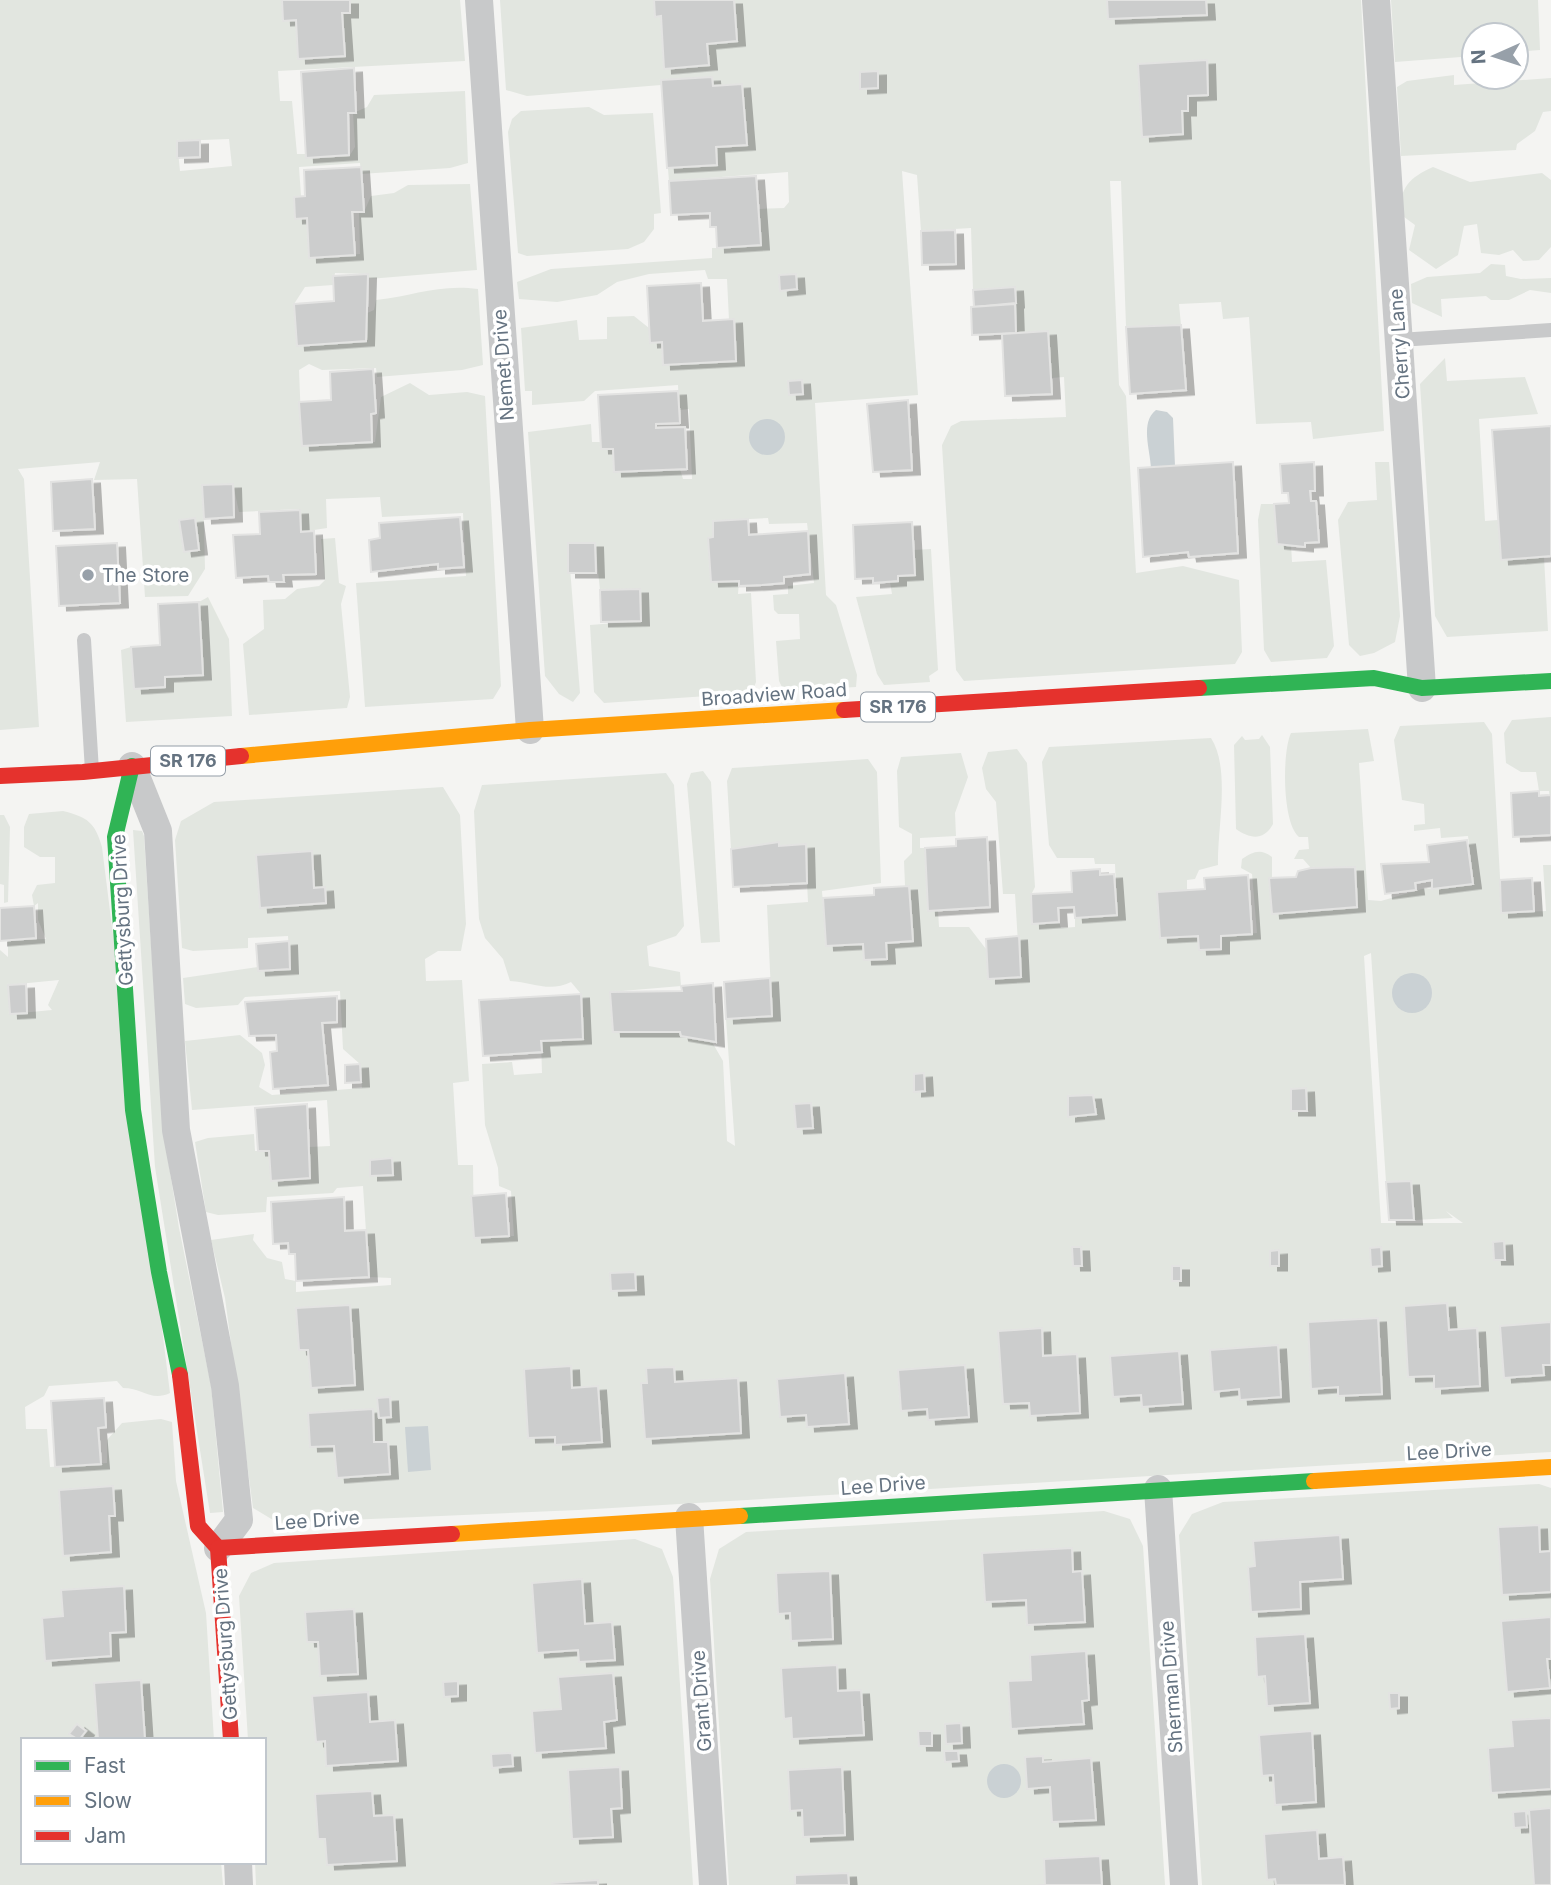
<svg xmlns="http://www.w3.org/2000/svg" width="1551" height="1885" font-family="Inter,sans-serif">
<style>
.green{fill:#e2e6e0;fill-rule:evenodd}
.water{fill:#cad1d4}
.building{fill:#cccdcd;stroke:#e3e3e2;stroke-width:2;filter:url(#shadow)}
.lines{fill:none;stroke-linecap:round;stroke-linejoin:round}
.lane{stroke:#c8c9ca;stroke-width:14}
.street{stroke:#c8c9ca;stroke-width:28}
.fast{stroke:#30b455;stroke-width:16}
.slow{stroke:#ff9f0a;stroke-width:16}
.jam{stroke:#e5322d;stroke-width:16}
.poi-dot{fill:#97a0a9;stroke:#fff;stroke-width:2.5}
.labels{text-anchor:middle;stroke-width:7;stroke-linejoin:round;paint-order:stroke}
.shield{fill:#fff;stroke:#939da7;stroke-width:2}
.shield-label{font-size:18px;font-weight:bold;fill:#657381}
.street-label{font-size:19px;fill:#657381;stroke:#fff}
.poi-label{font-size:19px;fill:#657381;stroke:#fff;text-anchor:start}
</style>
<defs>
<filter id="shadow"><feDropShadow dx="8" dy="4.5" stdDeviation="0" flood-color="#0004"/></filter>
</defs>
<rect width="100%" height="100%" fill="#f4f4f2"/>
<g class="green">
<path d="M0,0H460L465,61L278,71L280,101H292L297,154H305L306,158L350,155L355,147L353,113L367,107L374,95L465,91L468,163L450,168L361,174L360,163L299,167L301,196L294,197L295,219L307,218L309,258L360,254L359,212H364L371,196L394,193L408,185L470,184L477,270L369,279L368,274L335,273L333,285L305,287L294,304L297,346L365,341V314L374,310L376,300C414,296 438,284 478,289L483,365L462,370L377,377L376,368L322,370L309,364L299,370L302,446L375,442L381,397L410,383L429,395L467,392L485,396L501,686L493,699L365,707L356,583L466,576L463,513L382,517L380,497L326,499L327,528L301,532L299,509L239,512L233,484L203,485L205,569L188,596L145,597L137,479L94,480L100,462L18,469L24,479L39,727L0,730ZM229,139L232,166L180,171L177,141Z"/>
<polygon points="500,0 1361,0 1384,431 1313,439 1311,422 1256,424 1249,317 1223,319 1221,302 1179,304 1181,325 1126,327 1121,181 1110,181 1119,385 1126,396 1136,573 1183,566 1239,580 1242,652 1235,664 964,681 956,670 942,445 951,426 961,421 1066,417 1064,377 1051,378 1048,331 1016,333 1015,288 973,290 971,228 921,231 917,175 902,171 918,395 815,403 826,595 836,605 857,675 856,687 784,691 779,681 776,641 800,639 799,614 778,614 774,610 773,595 788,594 788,586 814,583 807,523 769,524 768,518 713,521 713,537 708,538 711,582 739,581 738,594 751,593 756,682 752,693 604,703 594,692 590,625 641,621 640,590 600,590 595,543 568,543 580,693 573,702 559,694 545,676 528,432 591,424 592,442 601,442 601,449 613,449 614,472 680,469 683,479 692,479 689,409 679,410 678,385 595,391 584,401 532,405 532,391 525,391 521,328 577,320 579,340 607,339 607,317 634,316 649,328 650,342 662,342 663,364 736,361 734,320 729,320 727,279 708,279 705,270 649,274 617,282 597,295 557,302 519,299 517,282 551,269 712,258 712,248 717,248 758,209 784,208 789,202 788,172 669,181 661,85 527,96 506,90"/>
<polygon points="1391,0 1538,0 1540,50 1516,52 1516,35 1474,35 1474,56 1395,62"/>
<polygon points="1454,75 1454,85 1551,78 1551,111 1543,112 1535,131 1517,144 1516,150 1401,156 1397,87 1407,81"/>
<polygon points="589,107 604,115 653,113 661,213 654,214 654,229 644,242 628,249 527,256 518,253 508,132 512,119 521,111"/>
<path d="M1433,167L1470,182L1542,173L1551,180V247L1539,260L1523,261L1513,250L1499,255L1481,253L1477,224L1464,226L1458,255L1436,269L1409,250L1415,225L1400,214C1400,187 1409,178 1433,167Z"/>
<polygon points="1491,264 1505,265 1506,276 1521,279 1551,278 1551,293 1530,290 1509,300 1491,300 1486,296 1441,299 1442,317 1412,303 1411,284 1427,277 1480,273"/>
<polygon points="1445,358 1447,381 1525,377 1538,414 1479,419 1485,521 1498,520 1501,560 1544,557 1548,631 1447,637 1435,616 1420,384"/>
<polygon points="1375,462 1389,462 1400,616 1395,642 1374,653 1360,656 1349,645 1338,520 1348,502 1377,500"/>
<polygon points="1261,504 1274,504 1277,544 1291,544 1292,562 1326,560 1334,646 1327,658 1271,662 1264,650 1258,520"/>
<polygon points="335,538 339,583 346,586 341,604 350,697 347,708 249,715 243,644 264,629 263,600 285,599 297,589 319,586 325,580 321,539"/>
<polygon points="931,549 938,670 929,676 930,682 884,685 877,674 856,597 892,594 890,582 898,581 898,576 915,574 913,550"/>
<polygon points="208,597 229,639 232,716 126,722 121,650 131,647 134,689 165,687 165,677 202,675 199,602"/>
<polygon points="1551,717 1551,809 1549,791 1539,791 1536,772 1521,772 1506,763 1504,733 1512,720"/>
<path d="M1484,722L1492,734L1502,913L1546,911L1543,865H1551V1452L578,1510L278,1523L253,1508L225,1298L211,1240L254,1234L253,1240L267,1258L282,1262L285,1279L296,1281V1292L391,1285V1278L369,1277L363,1186L337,1188L333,1193L267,1197L266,1212L218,1215L206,1212L195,1142L208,1138L254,1134L255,1151H269L271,1180L309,1178V1147L330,1146L327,1100L192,1110L185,1041L240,1035L262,1053L265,1065L259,1087L272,1095L362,1088L360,1064L343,1049L340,991L245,997L238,1005L196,1008L185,1004L183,978L258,967V971L290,968L288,936L248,938V948L193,951L182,948L175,840L181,821L214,802L443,787L460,815L466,924L461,951H438L425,959L426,981L462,980L469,1081L453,1083L458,1165H473L474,1238L514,1236L511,1191L499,1186L498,1168L485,1125L482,1064L512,1062L514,1075L542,1073L541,1041L583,1039L581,994L571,982C549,993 533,982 510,981L503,959L485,938L479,919L474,811L482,785L666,773L674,785L684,926L676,936L647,946L649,966L680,972L681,986L610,992L613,1031L680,1032L681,1036L712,1042L723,1061L727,1141L735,1146L726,1019L772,1015L767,905L808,902L805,844L779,846V842L731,849L727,781L732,768L868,759L877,772L881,883L822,891L826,945L863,944L864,960L886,943L913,941L909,886H905L904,861L912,853V834L899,827L897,771L901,757L961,753L968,777L955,813L956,836L920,838V848H925L928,911H938L939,927H969L986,949L995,982V979L1020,977L1015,894H1003L996,802L986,789L982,768L988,752L1017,749L1027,763L1035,887L1031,895L1032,923L1059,922L1061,928L1075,927V918L1117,915L1115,864H1095L1094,858H1057L1049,845L1042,762L1049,747L1211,738C1231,769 1217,829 1218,865L1199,870L1195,879L1187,880V890L1157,892L1198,936L1200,950L1221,949V936L1257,933L1252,874L1241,868L1242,859C1253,852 1260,848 1272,857V914L1318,911L1330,900H1357L1355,867L1311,868L1303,859H1294L1299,850L1309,849L1308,837H1299C1282,823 1282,752 1291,733L1368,729L1374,761L1359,763L1368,900L1381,901L1422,889L1474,885L1468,836L1441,838L1440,828L1414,831V825L1425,824L1424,804L1402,800L1394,740L1400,726ZM1371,953L1386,1182L1411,1181L1414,1220L1453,1218L1446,1211L1463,1223H1381L1364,956Z"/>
<path d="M1262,735L1270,747L1273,824C1264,841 1250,839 1236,829L1234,745L1242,736L1245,740L1259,739Z"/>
<polygon points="703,771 711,782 720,942 701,943 687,784 691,773"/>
<path d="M63,811C87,817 95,822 102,847L170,1393C151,1402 143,1388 123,1388L117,1381L49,1386L44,1396L25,1407L26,1429H47L50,1467L107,1463V1440L122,1423L161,1419L172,1422L176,1481L206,1613L214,1740H23V1862H221L223,1885H0V950L8,957V940L46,939L38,920V903L34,906L32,895L37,885L55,883V857H40L24,847V827L29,814ZM59,980L48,1005L52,1010L10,1014L8,985Z"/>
<polygon points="0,815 4,815 10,827 8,902 4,903 4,885 0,884"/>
<polygon points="133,830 142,831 144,836 163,1128 179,1228 211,1385 223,1512 210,1513 155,1167"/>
<polygon points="1539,1484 1551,1488 1551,1885 1202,1885 1179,1535 1192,1514 1223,1502"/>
<polygon points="1104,1511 1130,1519 1143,1546 1165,1885 729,1885 710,1579 719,1549 746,1532"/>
<polygon points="635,1539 662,1549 673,1577 693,1885 256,1885 255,1862 264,1862 264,1740 248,1740 239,1596 251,1573 274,1563"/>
</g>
<g class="water">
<path d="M1156,410L1167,412L1173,418L1175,466L1151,468C1150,449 1140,422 1156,410Z"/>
<circle cx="767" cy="437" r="18"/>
<circle cx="1412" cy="993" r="20"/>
<polygon points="428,1426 431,1470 408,1472 405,1427"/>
<circle cx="1004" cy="1781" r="17"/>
</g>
<g class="building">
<polygon points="282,0 350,0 350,13 342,13 345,56 298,59 296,20 283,21"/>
<polygon points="654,0 734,0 737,41 707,44 709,65 664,69 661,16 655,17"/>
<polygon points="1107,0 1206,0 1207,15 1108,19"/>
<polygon points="1207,60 1208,95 1188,96 1188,111 1182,111 1183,134 1142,137 1138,64"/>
<polygon points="354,68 356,113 348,113 349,155 306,158 301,72"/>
<polygon points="878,71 878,88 860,89 860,72"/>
<polygon points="712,77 713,86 742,84 747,145 716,147 717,165 667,168 661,80"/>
<polygon points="200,140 200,157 177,158 177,141"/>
<polygon points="361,167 364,212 352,212 355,255 309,258 307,218 295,219 294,197 305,196 304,170"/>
<polygon points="756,176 761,245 717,248 716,227 710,227 710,213 671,215 669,181"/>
<polygon points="955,230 956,264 922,265 921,231"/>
<polygon points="368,274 366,341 297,346 294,304 334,301 333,276"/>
<polygon points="796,274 797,289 780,291 779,275"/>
<polygon points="701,283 703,321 734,319 736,361 663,365 662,342 650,343 647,286"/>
<polygon points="1015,287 1016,303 974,307 973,290"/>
<polygon points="1015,304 1016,333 972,335 971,307"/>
<polygon points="1181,325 1186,390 1130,394 1126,327"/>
<polygon points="1048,331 1052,394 1005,396 1002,334"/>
<polygon points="373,369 376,413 371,414 372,442 302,446 299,402 331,400 330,372"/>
<polygon points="802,380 803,394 789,395 788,381"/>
<polygon points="678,391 680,423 656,424 656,428 685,427 687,469 614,472 613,449 601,449 598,395"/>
<polygon points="908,400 912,470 873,472 867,404"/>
<polygon points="1551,426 1551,556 1501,560 1492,430"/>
<polygon points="1233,462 1238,553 1189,557 1188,552 1143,557 1138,468"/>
<polygon points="1314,462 1315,491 1310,491 1311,501 1316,501 1319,542 1305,543 1305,547 1277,544 1274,504 1289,503 1288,493 1282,493 1280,464"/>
<polygon points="92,479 95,529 53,531 51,482"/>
<polygon points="233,484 234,517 204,519 202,485"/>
<polygon points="300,510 301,532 314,531 316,574 283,575 284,582 269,582 268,576 236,578 233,535 260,534 259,512"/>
<polygon points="460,517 464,567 438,569 438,564 371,572 369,540 380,538 379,523"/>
<polygon points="195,518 199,550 184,552 179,520"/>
<polygon points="748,519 749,535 808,531 810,574 784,577 784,583 762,585 739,586 739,581 711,582 708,538 713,537 713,521"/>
<polygon points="912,522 915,575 898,576 898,581 873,583 873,578 855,579 853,525"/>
<polygon points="117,543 120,603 59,606 56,546"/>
<polygon points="568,543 595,543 596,573 568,573"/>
<polygon points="640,589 641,621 601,622 600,590"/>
<polygon points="199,602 203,675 165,677 165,687 134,689 131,647 160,645 158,604"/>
<polygon points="1539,791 1539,796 1551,795 1551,835 1513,837 1511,793"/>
<polygon points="987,837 990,907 928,911 925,848 956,846 956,839"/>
<polygon points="1467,840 1473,884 1432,889 1432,880 1415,883 1416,890 1385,894 1381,864 1429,862 1427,845"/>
<polygon points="779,842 779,846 806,844 807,883 733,887 731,849"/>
<polygon points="312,851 314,888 325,887 326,903 260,908 256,855"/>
<polygon points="1355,867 1357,907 1272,914 1269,878 1296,877 1298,871 1311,868"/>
<polygon points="1100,869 1100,875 1114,874 1117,915 1075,918 1074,907 1058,908 1059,922 1032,924 1031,894 1072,892 1071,871"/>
<polygon points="1248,875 1252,934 1221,936 1221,949 1199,950 1198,936 1160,938 1157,892 1205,889 1204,878"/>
<polygon points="1532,878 1534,911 1501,913 1500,880"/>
<polygon points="909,886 913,941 886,943 887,959 864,960 863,944 826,946 823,898 874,895 874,888"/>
<polygon points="34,906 36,938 0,941 0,908"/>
<polygon points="1019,936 1021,977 988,979 986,939"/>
<polygon points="289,941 290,969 258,971 256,944"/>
<polygon points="770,978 772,1016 726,1019 724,982"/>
<polygon points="713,983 716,1042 681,1036 680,1032 613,1032 610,992 682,991 681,986"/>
<polygon points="26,984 27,1013 10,1014 8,985"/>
<polygon points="581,994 583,1039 541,1041 542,1052 483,1056 479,1000"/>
<polygon points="337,996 337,1022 322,1023 328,1085 273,1089 270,1052 277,1051 276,1035 249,1036 245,1002"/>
<polygon points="360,1064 361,1082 345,1083 345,1065"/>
<polygon points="924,1073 925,1091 914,1092 914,1074"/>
<polygon points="1306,1088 1307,1111 1291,1111 1291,1089"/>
<polygon points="1093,1095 1096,1114 1068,1117 1068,1096"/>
<polygon points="811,1103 813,1128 796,1129 794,1104"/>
<polygon points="307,1104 310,1178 271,1181 269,1151 258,1151 255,1108"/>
<polygon points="392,1158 393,1175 370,1176 370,1160"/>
<polygon points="1411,1181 1414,1220 1389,1220 1386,1182"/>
<polygon points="506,1193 509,1236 474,1238 471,1196"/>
<polygon points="344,1197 345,1231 366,1230 369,1277 296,1281 295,1254 289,1254 288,1243 273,1244 271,1202"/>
<polygon points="1504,1241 1505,1260 1494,1260 1493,1242"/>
<polygon points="1072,1247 1081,1247 1082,1266 1073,1266"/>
<polygon points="1381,1247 1382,1266 1371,1267 1370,1248"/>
<polygon points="1279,1250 1279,1266 1270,1266 1270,1251"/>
<rect x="1172" y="1266" width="9" height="15"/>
<polygon points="635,1272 636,1290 611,1291 610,1273"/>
<polygon points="1447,1303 1449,1330 1477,1328 1480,1386 1434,1389 1434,1376 1408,1377 1404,1306"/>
<polygon points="350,1305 355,1385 311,1388 308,1350 299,1350 296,1308"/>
<polygon points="1378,1318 1382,1394 1338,1396 1338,1387 1311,1389 1308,1322"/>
<polygon points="1551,1322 1551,1365 1543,1365 1544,1375 1504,1378 1500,1326"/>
<polygon points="1042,1328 1043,1356 1077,1354 1080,1413 1030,1416 1029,1403 1003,1404 998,1331"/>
<polygon points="1278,1345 1281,1397 1240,1400 1239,1389 1213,1392 1210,1350"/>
<polygon points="1179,1351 1183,1404 1142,1407 1141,1395 1113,1397 1110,1356"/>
<polygon points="965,1365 969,1417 928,1420 927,1409 901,1411 898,1370"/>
<polygon points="571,1366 572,1388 598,1386 602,1442 555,1445 555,1437 528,1438 524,1369"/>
<polygon points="674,1367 675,1382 738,1378 741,1433 645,1439 641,1383 647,1383 646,1368"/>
<polygon points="845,1373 849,1424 807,1427 806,1415 780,1417 777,1379"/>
<polygon points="390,1397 391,1417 379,1418 377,1398"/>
<polygon points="104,1398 106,1427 98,1428 101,1464 55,1467 51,1401"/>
<polygon points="373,1409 374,1442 388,1442 390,1474 337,1478 334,1446 310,1447 308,1413"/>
<polygon points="113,1486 115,1516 109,1516 111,1552 63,1556 59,1490"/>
<polygon points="1539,1525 1540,1552 1551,1551 1551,1592 1502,1595 1498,1527"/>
<polygon points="1340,1535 1343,1579 1300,1582 1301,1609 1251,1612 1248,1567 1255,1566 1253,1541"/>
<polygon points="1072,1548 1073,1572 1082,1571 1085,1622 1027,1625 1026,1600 985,1602 982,1553"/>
<polygon points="830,1571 833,1639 791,1641 790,1613 778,1614 776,1573"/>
<polygon points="582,1579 585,1624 612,1622 615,1660 579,1662 578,1650 537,1653 532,1583"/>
<polygon points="124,1586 126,1632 110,1633 111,1656 45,1661 42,1618 63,1616 61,1590"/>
<polygon points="354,1609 358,1674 320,1676 318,1642 307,1642 305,1612"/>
<polygon points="1551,1617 1551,1659 1547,1659 1550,1688 1507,1692 1501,1621"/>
<polygon points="1305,1634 1310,1703 1267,1706 1265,1676 1257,1677 1255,1637"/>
<polygon points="1086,1651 1089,1700 1082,1701 1084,1724 1011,1729 1008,1681 1031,1680 1030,1655"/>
<polygon points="837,1665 838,1691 861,1690 864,1735 792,1739 791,1718 784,1719 781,1668"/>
<polygon points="613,1673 617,1720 604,1722 606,1748 535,1753 532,1711 561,1709 558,1677"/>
<polygon points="141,1680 145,1740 98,1740 94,1683"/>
<polygon points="458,1681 458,1696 444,1697 443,1682"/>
<polygon points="368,1692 370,1722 395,1720 398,1761 326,1766 325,1741 316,1742 312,1696"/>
<polygon points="1389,1693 1399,1693 1399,1708 1390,1709"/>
<polygon points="1551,1718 1551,1789 1491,1793 1488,1748 1513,1746 1511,1720"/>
<polygon points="961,1723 962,1743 946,1744 945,1724"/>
<polygon points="77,1724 86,1731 79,1740 69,1734"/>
<polygon points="918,1731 932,1731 932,1746 919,1746"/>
<polygon points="1312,1731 1316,1802 1275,1805 1273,1775 1262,1776 1259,1735"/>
<polygon points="944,1751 958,1751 959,1761 945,1762"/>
<polygon points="512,1753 513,1766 492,1768 491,1754"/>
<polygon points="1043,1756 1043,1762 1091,1758 1096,1820 1052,1822 1050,1787 1027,1789 1025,1757"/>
<polygon points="620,1767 622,1808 611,1809 613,1837 572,1839 568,1770"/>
<polygon points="842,1767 845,1835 803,1837 802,1810 790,1811 788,1770"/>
<polygon points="372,1791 374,1816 394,1815 397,1861 327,1865 325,1839 318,1839 315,1794"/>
<polygon points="1551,1808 1551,1885 1534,1885 1529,1810"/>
<polygon points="1526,1811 1527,1827 1514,1828 1513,1812"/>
<polygon points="1317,1830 1319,1859 1343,1857 1345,1885 1276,1885 1275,1879 1267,1880 1264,1834"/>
<polygon points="1100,1856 1102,1885 1038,1885 1045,1885 1044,1859"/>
<polygon points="848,1873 849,1885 795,1885 795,1875"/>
<polygon points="598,1880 598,1885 552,1885 552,1883"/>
</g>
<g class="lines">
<g class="lane">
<polyline points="1399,340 1551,330"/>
<polyline points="84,640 92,771"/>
</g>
<g class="street">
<polyline points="479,0 530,730"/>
<polyline points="1376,0 1422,688"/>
<polyline points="132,766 158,831 176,1130 225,1386 239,1520 218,1548"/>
<polyline points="1158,1489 1184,1885"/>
<polyline points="689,1517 713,1885"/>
<polyline points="238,1862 239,1885"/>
</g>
<g class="fast">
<polyline points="1199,688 1374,678 1422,688 1551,681"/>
<polyline points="132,766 115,837 133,1110 159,1272 180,1375"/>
<polyline points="740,1516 1314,1481"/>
</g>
<g class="slow">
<polyline points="241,756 530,730 844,710"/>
<polyline points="1314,1481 1551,1467"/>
<polyline points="452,1534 740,1516"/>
</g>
<g class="jam">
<polyline points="844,710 1199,688"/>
<polyline points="0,776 83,772 241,756"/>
<polyline points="180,1375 198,1526 218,1548 231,1740"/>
<polyline points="218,1548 452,1534"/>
</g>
</g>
<circle class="poi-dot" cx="88" cy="575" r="7"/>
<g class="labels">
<g class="shield">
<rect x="861" y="692.5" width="74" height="29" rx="5"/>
<rect x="151" y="746.5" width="74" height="29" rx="5"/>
</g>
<g class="shield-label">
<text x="898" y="713">SR 176</text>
<text x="188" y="767">SR 176</text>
</g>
<g class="street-label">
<text transform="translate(1399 344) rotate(-94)" y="7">Cherry Lane</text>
<text transform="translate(503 365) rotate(-94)" y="7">Nemet Drive</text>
<text transform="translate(774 694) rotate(-4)" y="7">Broadview Road</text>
<text transform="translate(122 910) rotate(-93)" y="7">Gettysburg Drive</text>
<text transform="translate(1449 1451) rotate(-3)" y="7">Lee Drive</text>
<text transform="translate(883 1485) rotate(-4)" y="7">Lee Drive</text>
<text transform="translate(317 1520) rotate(-4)" y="7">Lee Drive</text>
<text transform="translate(225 1644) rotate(-94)" y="7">Gettysburg Drive</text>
<text transform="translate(1171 1687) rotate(-94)" y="7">Sherman Drive</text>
<text transform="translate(701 1701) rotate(-94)" y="7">Grant Drive</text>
</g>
<g class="poi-label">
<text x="102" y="582">The Store</text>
</g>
</g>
<rect x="21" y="1738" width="245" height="126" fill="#ffffff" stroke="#c1c7cd" stroke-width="2"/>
<rect x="35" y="1761" width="35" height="10" fill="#30b455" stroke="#c1c7cd" stroke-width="2"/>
<text x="84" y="1773" font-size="21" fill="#657381">Fast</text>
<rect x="35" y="1796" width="35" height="10" fill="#ff9f0a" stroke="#c1c7cd" stroke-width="2"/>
<text x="84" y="1808" font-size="21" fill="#657381">Slow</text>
<rect x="35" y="1831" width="35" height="10" fill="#e5322d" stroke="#c1c7cd" stroke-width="2"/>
<text x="84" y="1843" font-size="21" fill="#657381">Jam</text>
<g transform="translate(1495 56) rotate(267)"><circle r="33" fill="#ffffff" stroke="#c1c7cd" stroke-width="2"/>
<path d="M0-5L12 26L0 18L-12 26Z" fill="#97a0a9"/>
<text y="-10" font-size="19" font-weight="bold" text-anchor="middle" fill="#657381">N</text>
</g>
</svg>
